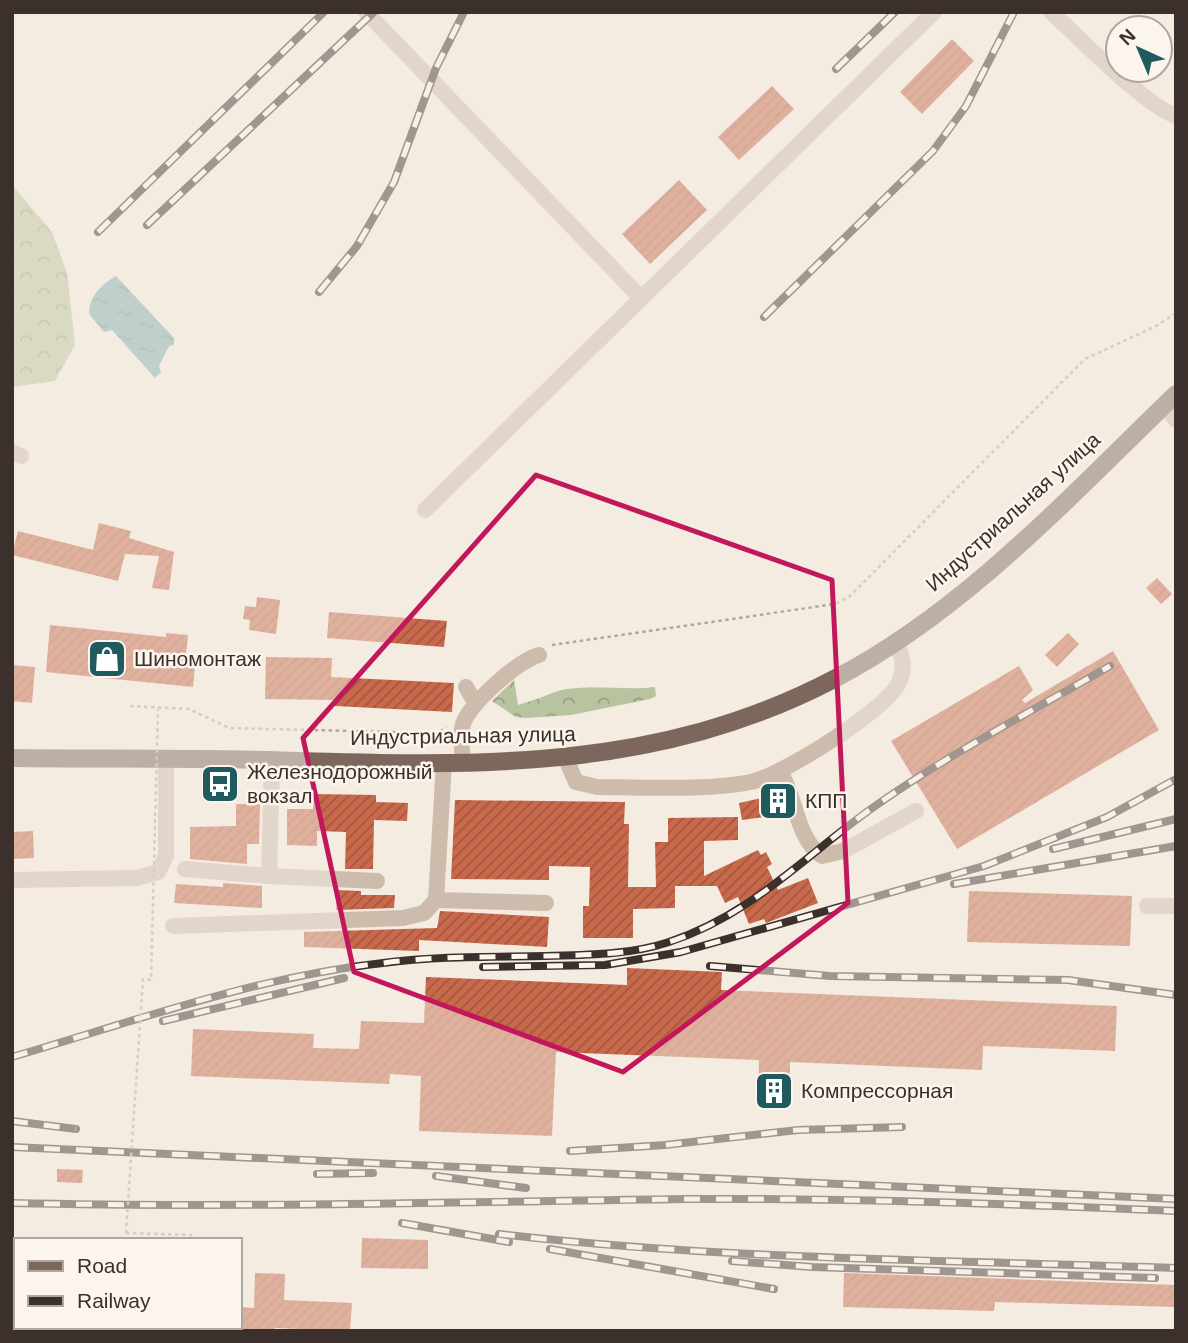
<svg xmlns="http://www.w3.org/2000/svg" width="1188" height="1343" font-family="Helvetica,sans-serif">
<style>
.forest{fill:url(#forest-crowns)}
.water{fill:url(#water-ripples)}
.building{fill:url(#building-hatch)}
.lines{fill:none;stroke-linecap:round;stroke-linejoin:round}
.path{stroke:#b9a596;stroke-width:2.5;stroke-dasharray:3.5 3.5;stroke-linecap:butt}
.minor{stroke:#cdbbac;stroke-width:16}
.major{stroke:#7d675c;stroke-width:18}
.rail-casing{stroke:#3b302b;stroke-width:8}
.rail{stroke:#fbf5ee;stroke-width:5;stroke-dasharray:16;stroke-linecap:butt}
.path-bridge{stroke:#b9a596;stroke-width:2.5;stroke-dasharray:3.5 3.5;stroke-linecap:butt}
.marked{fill:none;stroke:#c2185b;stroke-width:5;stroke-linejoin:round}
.labels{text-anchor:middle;stroke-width:5;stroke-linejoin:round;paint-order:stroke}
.street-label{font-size:21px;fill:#3b302b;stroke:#fbf5ee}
.poi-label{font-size:21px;fill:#3b302b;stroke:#fbf5ee;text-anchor:start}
</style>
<defs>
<pattern id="forest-crowns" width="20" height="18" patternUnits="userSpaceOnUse" patternTransform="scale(1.75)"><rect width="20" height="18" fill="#b8c4a0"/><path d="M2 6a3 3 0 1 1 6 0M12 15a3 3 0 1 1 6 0" fill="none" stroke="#97a083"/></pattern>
<pattern id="water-ripples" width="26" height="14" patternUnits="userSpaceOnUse" patternTransform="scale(1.75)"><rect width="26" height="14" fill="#7fb0b2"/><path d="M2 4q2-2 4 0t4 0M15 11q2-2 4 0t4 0" fill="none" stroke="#699091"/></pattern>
<pattern id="building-hatch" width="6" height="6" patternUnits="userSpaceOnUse" patternTransform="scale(1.75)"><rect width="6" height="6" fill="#c8694b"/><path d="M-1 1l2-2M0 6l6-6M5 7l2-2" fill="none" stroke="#a4573f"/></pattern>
</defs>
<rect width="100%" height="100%" fill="#f4ebe1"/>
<g class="forest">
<polygon points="12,185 52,232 67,273 75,345 55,381 12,387"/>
<path d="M514,680L518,705C531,701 543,697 555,692C578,683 629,691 655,687L656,696L650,699L571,715L526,718L516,717L492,701Z"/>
</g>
<path class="water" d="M116,276L174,338V345L169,346L159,366L161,372L155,378L112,330L104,332L89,314C89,296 102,284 116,276Z"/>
<g class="building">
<polygon points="952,39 974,61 922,114 900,92"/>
<polygon points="772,86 794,109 739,160 718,137"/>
<polygon points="679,180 707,210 650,264 622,234"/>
<polygon points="99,523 131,531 129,538 174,552 169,590 152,588 159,556 125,554 118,581 12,555 18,531 93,550"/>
<polygon points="1157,578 1172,594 1161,604 1146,588"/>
<polygon points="257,597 280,600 276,634 249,630 250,620 243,619 245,606 256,607"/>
<polygon points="329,612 447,621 444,647 327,638"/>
<polygon points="50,625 166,637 166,633 188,635 186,655 196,656 193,687 46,672"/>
<polygon points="1068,633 1079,644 1057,667 1045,655"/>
<polygon points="1113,651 1159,730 957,849 891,741 1019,666 1033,690 1022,700 1025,703"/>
<polygon points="266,657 332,658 331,677 454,683 452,712 335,706 335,700 265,699"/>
<polygon points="12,665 35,667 32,703 12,701"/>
<polygon points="313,794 376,795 376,802 408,803 407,821 374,820 373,869 345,869 346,832 317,831 317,846 287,845 287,809 313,809"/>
<polygon points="779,794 783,806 772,811 772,816 742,820 739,803"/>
<polygon points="455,800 625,802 624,824 629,824 628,887 656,887 655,842 668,842 668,818 738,817 738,840 704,841 704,876 758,850 761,855 766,852 772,864 767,867 778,890 808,878 818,903 766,923 764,919 749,924 738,897 725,903 717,886 675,886 675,908 633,909 633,938 583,938 583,906 589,906 590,867 549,866 549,880 451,879"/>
<polygon points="236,804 260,804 259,844 247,844 247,864 190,859 190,827 236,826"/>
<polygon points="33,831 34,858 12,859 12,832"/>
<polygon points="223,883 262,886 262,908 174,903 176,884 223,887"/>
<polygon points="337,890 361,891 361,895 395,895 394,908 336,910"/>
<polygon points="969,891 1132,896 1130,946 967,942"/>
<polygon points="440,911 549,917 547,947 419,940 419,951 304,947 304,932 437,928"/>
<polygon points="627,968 722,972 721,990 1117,1006 1115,1051 983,1046 982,1070 790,1062 790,1102 758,1102 759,1060 556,1052 552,1136 419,1131 421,1076 390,1074 389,1084 191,1076 193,1029 314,1034 313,1048 359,1049 361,1021 424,1023 426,977 627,985"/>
<polygon points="57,1169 83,1170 82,1183 57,1182"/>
<polygon points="362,1238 428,1240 428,1269 361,1268"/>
<polygon points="255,1273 285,1274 284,1300 352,1303 350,1331 275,1328 275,1331 240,1331 240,1307 254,1308"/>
<polygon points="844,1273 1176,1285 1176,1307 995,1302 994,1311 843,1307"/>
</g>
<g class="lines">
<g class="path">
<polyline points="552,645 835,604 850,596 1085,359 1156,326 1176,313"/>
<polyline points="130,706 189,709 229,728 438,733 446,727"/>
<polyline points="126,1233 192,1235"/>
</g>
<g class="minor">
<polyline points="366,12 640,297"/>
<path d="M1051,12C1079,37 1144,105 1176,116"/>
<polyline points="1164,405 1176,420"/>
<polyline points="12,452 21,456"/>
<polyline points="425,510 934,12"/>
<polyline points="466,687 476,704"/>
<path d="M566,759L576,782L597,787C643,787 707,791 751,782C781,776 888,709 899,682C906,667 902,655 896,641"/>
<polyline points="444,762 436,900 546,903"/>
<path d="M463,762C462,750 460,735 463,724C470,703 518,661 539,655"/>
<path d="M780,771C796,797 796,838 822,856L843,851L916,811"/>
<polyline points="185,869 269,876 272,760"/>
<polyline points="269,876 377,881"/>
<polyline points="12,880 137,878 158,872 166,856 166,760"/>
<polyline points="1147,906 1176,906"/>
<polyline points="173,926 403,918 424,913 436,900"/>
</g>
<path class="major" d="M12,758C98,759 184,758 270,760C468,766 654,774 836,678C966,610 1071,495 1176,394"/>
<defs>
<g id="rail">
<polyline points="836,69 895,12"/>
<polyline points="147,225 374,12"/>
<polyline points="98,232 324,12"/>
<polyline points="319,292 357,246 394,182 436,68 464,12"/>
<polyline points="764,317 933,151 966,106 1014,12"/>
<polyline points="1053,849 1176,819"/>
<polyline points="954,884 1176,846"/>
<polyline points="710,966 830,976 1068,980 1176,995"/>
<polyline points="483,967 605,965 681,952 984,866 1107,817 1176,779"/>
<polyline points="163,1021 344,978"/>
<path d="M12,1057C135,1021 255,977 383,963C437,956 491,957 545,956C587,955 630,955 669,942C754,914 807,853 878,804C951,753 1032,711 1110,666"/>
<polyline points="12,1121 76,1129"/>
<polyline points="12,1147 1176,1199"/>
<polyline points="570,1151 665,1145 798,1130 902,1127"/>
<polyline points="317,1174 373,1173"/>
<polyline points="436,1176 526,1188"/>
<path d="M12,1203C236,1208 461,1202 685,1199C848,1198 1012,1204 1176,1211"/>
<polyline points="402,1223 509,1242"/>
<path d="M499,1234C723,1260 950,1260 1176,1268"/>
<polyline points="550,1249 774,1289"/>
<polyline points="732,1261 812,1267 1155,1278"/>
</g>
</defs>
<use href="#rail" class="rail-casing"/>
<use href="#rail" class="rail"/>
<polyline class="path-bridge" points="126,1233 143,979 151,980 158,709"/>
</g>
<path d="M0 0H1188V1343H0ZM536,475L832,580L848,903L623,1072L354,972L303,738Z" fill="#f4ebe1" fill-opacity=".55" fill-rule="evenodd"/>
<path class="marked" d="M536,475L832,580L848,903L623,1072L354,972L303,738Z"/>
<defs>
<symbol id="shop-square" viewBox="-11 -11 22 22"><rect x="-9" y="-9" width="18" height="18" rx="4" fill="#1f5a5e" stroke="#fbf5ee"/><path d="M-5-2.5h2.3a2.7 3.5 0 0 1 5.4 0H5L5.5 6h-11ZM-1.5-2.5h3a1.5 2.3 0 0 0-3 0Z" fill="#fff"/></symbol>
<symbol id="bus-square" viewBox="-11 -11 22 22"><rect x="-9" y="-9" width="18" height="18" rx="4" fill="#1f5a5e" stroke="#fbf5ee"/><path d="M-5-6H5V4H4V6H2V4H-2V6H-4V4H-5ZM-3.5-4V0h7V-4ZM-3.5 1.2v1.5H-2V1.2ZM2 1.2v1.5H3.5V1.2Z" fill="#fff"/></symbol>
<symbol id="building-square" viewBox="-11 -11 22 22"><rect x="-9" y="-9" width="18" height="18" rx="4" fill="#1f5a5e" stroke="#fbf5ee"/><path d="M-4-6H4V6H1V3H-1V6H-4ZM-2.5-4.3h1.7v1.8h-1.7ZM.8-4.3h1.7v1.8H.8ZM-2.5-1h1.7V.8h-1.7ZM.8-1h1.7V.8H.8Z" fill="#fff"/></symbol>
</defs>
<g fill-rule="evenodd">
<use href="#shop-square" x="85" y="637" width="44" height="44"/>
<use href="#bus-square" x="198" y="762" width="44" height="44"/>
<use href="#building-square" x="756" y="779" width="44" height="44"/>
<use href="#building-square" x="752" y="1069" width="44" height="44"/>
</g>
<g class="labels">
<g class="street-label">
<text transform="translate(1013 512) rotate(-42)" y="7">Индустриальная улица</text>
<text transform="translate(463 736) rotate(-1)" y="7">Индустриальная улица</text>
</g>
<g class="poi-label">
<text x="134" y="666">Шиномонтаж</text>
<text x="247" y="779">Железнодорожный<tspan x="247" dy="24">вокзал</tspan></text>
<text x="805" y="808">КПП</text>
<text x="801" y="1098">Компрессорная</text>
</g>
</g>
<rect width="1188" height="1343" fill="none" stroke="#3b302b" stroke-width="28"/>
<rect x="14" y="1238" width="228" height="91" fill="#fbf5ee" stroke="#aea6a0" stroke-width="2"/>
<rect x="28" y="1261" width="35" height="10" fill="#7d675c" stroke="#aea6a0" stroke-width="2"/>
<text x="77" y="1273" font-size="21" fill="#3b302b">Road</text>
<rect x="28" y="1296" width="35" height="10" fill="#3b302b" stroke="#aea6a0" stroke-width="2"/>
<text x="77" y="1308" font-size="21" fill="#3b302b">Railway</text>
<g transform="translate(1139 49) rotate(316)"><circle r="33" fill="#fbf5ee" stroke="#aea6a0" stroke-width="2"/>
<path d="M0-5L12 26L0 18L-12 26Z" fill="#1f5a5e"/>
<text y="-10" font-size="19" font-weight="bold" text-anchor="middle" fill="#3b302b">N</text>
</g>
</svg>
